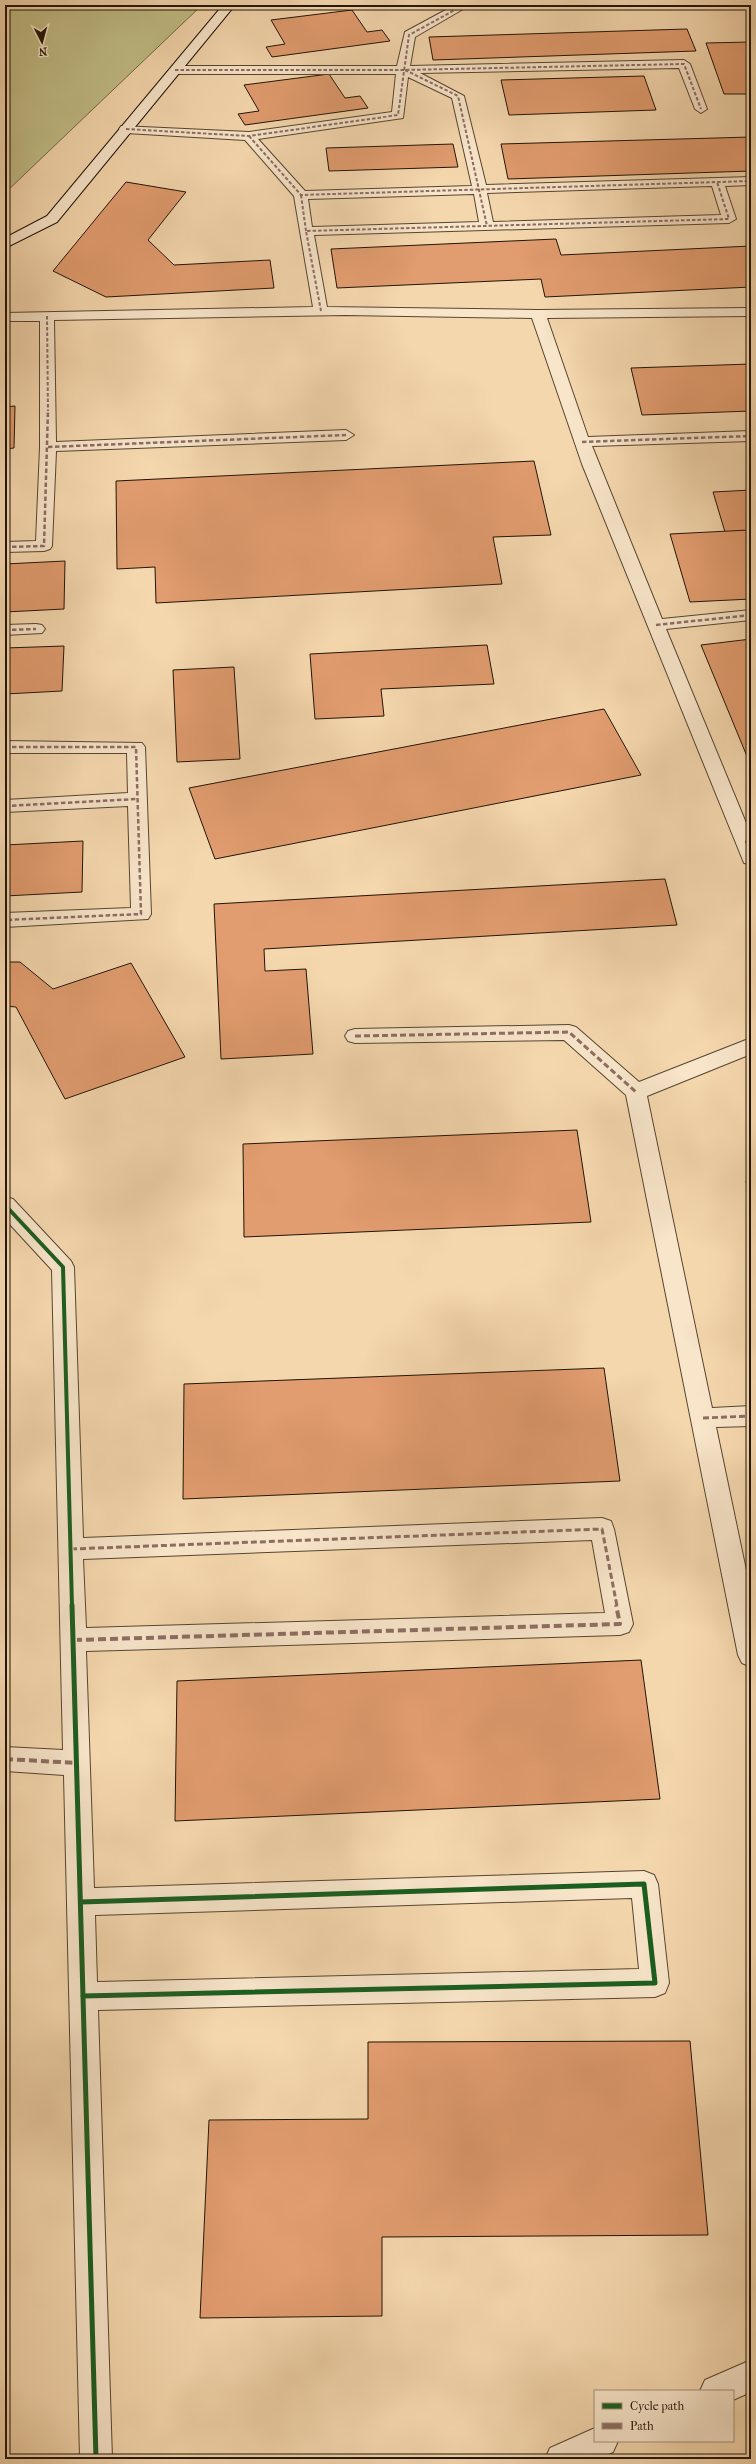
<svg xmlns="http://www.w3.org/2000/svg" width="756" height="2464" font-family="'IM FELL French Canon',serif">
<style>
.green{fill:#c1bd86;stroke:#716946}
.building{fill:#e19c6f;stroke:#211505}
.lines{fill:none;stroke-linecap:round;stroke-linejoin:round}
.street-casing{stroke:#56462f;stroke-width:2}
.secondary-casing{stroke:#211505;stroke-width:2}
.street{fill:#f8e5ca;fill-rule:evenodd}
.secondary{fill:#f8e5ca;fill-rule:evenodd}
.quiet-far3{stroke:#8d6e63;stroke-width:2;stroke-dasharray:3.5 2;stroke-linecap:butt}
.quiet-far2{stroke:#8d6e63;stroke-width:2.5;stroke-dasharray:4.5 2.5;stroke-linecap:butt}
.quiet-far1{stroke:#8d6e63;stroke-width:3;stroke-dasharray:6 3;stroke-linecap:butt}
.quiet{stroke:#8d6e63;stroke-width:4;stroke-dasharray:8 4;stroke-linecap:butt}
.cycleway-far1-casing{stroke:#f8e5ca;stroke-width:6}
.cycleway-casing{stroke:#f8e5ca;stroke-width:8}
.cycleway-far1{stroke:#1b5e20;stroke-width:4}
.cycleway{stroke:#1b5e20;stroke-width:5}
</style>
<rect width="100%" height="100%" fill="#f5d7ae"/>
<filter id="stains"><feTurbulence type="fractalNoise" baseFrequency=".005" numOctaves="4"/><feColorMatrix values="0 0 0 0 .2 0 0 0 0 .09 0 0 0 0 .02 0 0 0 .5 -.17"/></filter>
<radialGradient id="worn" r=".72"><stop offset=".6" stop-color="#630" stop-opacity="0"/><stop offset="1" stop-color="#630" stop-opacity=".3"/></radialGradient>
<polygon class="green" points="5,5 202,5 5,193"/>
<g class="building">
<polygon points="352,10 367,32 382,30 390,41 272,57 266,47 285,44 271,20"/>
<polygon points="687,29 696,51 433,60 429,37"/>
<polygon points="751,42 751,94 724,94 706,43"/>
<polygon points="329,74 345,98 360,96 368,108 245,125 238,114 259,111 244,85"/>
<polygon points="644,76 656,110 509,115 501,80"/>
<polygon points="751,137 751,171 508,179 501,144"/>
<polygon points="453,144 458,167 329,171 326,148"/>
<polygon points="126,182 186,192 148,240 174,265 270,260 274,288 106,297 53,271"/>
<polygon points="556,239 561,255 751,246 751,287 545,297 541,279 337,288 331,249"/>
<polygon points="751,364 751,411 642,415 631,368"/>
<polygon points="15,406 14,448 5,449 5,407"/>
<polygon points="534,461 551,535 493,537 502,584 156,603 155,567 117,569 116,481"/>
<polygon points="751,490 751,530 725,532 713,492"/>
<polygon points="749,530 751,535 751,599 690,602 670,534"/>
<polygon points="65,561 64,609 5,612 5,564"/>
<polygon points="751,639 751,766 701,645"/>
<polygon points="487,645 494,684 381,689 384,716 315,719 310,654"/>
<polygon points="64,646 62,691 5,694 5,648"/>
<polygon points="234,667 240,759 177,762 173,670"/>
<polygon points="604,709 641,775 215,859 189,788"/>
<polygon points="83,841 82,892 5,896 5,845"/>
<polygon points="665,879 677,925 264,949 265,971 306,969 313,1054 221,1059 214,904"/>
<polygon points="5,962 20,962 53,989 131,963 185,1057 65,1099 16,1007 5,1006"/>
<polygon points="577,1130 591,1222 244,1237 243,1144"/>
<polygon points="746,1181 751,1181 751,1206"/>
<polygon points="604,1368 620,1481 183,1499 184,1384"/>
<polygon points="641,1660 660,1799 175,1821 177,1681"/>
<polygon points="690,2041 708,2235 382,2237 382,2316 200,2318 209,2120 368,2119 368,2042"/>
</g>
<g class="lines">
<defs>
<g id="street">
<path d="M455,5H470L415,37L410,66L684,60L690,64L707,109L701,113L695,109L679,68L420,73L464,96L486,185L751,177V185L725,186L736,219L729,223L314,235L327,307L538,310L751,308V316L547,318L588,437L751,431V441L592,446L662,619L751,610V620L666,629L751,835V864L744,863L742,858L582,464L532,318L346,315L54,320L56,442L346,430L354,435L346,440L56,451L52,546L50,549L44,551L5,552V542L36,541L40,447V321H5V313L313,307L294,196L245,140L126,133L121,132L119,129L121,126L249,132L392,112L396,74H175L169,70L175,66H397L405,32ZM408,77L452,98L472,186L305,191L258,139L403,118ZM712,186L721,215L493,222L487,193ZM474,194L479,222L312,227L308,199Z"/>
<polygon points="36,624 42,625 45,629 42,633 5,635 5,625"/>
<polygon points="5,741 142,743 145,747 151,914 148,919 5,927 5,913 131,908 128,806 5,812 5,800 128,793 127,753 5,753"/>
<polygon points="569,1025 576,1027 639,1082 751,1038 751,1054 647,1096 712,1408 751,1406 751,1426 716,1427 751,1594 751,1667 742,1663 738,1655 626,1095 564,1040 355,1043 348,1041 345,1036 348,1031 355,1029"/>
<path d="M5,1197L13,1199L71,1261L74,1267L83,1538L602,1518L611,1521L614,1529L633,1624L629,1632L620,1635L86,1651L94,1888L644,1871L654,1875L658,1884L669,1983L665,1993L655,1997L98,2010L112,2459H80L64,1775L5,1771V1747L63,1750L52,1270L5,1219ZM592,1540L605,1613L86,1628L83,1559ZM632,1898L639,1969L97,1982L95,1915Z"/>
<polygon points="751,2360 751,2392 733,2400 733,2391 700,2391 705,2380"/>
<polygon points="595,2428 595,2441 618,2441 613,2452 598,2459 545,2459 550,2448"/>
</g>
<polygon id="secondary" points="223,5 235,5 57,222 5,248 5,238 47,216"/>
</defs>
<use href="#street" class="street-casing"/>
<use href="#secondary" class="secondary-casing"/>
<use href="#street" class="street"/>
<use href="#secondary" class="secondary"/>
<g class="quiet-far3">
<polyline points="175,70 403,70 684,64 701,109"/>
<polyline points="405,70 458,96 487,226"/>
<polyline points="126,129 249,136 398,115 409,35 464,5"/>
<polyline points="249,136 301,195 751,181"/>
<polyline points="301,195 306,231"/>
<polyline points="321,311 306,231 729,219 717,182"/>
<polyline points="47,316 48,411"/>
</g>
<g class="quiet-far2">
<polyline points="582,442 751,436"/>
<polyline points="48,447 346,435"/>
<polyline points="5,547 44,546 48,410"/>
<polyline points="656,625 751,615"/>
<polyline points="5,630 36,629"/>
<polyline points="5,747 136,747 141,914 5,920"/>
<polyline points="5,806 137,799"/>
<polyline points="745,842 751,842"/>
</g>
<g class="quiet-far1">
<polyline points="355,1036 569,1032 636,1092"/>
<polyline points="703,1418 751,1416"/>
<polyline points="71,1549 602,1529 617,1606"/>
</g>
<g class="quiet">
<polyline points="74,1640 620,1624 616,1605"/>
<polyline points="5,1759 77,1763"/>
</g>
<defs>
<polyline id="cycleway-far1" points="5,1205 63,1267 72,1606"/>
<g id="cycleway">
<polyline points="72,1605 96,2459"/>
<polyline points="81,1902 644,1884 655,1983 83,1996"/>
</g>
</defs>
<use href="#cycleway-far1" class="cycleway-far1-casing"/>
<use href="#cycleway" class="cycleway-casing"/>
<use href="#cycleway-far1" class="cycleway-far1"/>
<use href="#cycleway" class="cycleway"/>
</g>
<rect width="756" height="2464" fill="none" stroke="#f5d7ae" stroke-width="20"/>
<rect x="6" y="6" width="744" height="2452" fill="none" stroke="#211505" stroke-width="2"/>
<rect x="10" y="10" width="736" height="2444" fill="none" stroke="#211505"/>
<rect x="594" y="2390" width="140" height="52" fill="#f8e5ca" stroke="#a2927b"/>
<rect x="602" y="2403" width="20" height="6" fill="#1b5e20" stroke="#a2927b"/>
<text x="630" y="2410" font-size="12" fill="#211505">Cycle path</text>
<rect x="602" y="2423" width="20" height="6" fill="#8d6e63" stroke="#a2927b"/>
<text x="630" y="2430" font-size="12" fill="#211505">Path</text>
<g transform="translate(42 42) rotate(174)" stroke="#f8e5ca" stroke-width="3" paint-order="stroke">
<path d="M0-3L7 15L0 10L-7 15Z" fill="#211505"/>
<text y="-6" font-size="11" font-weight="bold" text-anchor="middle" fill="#211505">N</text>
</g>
<rect width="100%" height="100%" filter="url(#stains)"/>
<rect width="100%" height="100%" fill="url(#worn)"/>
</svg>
